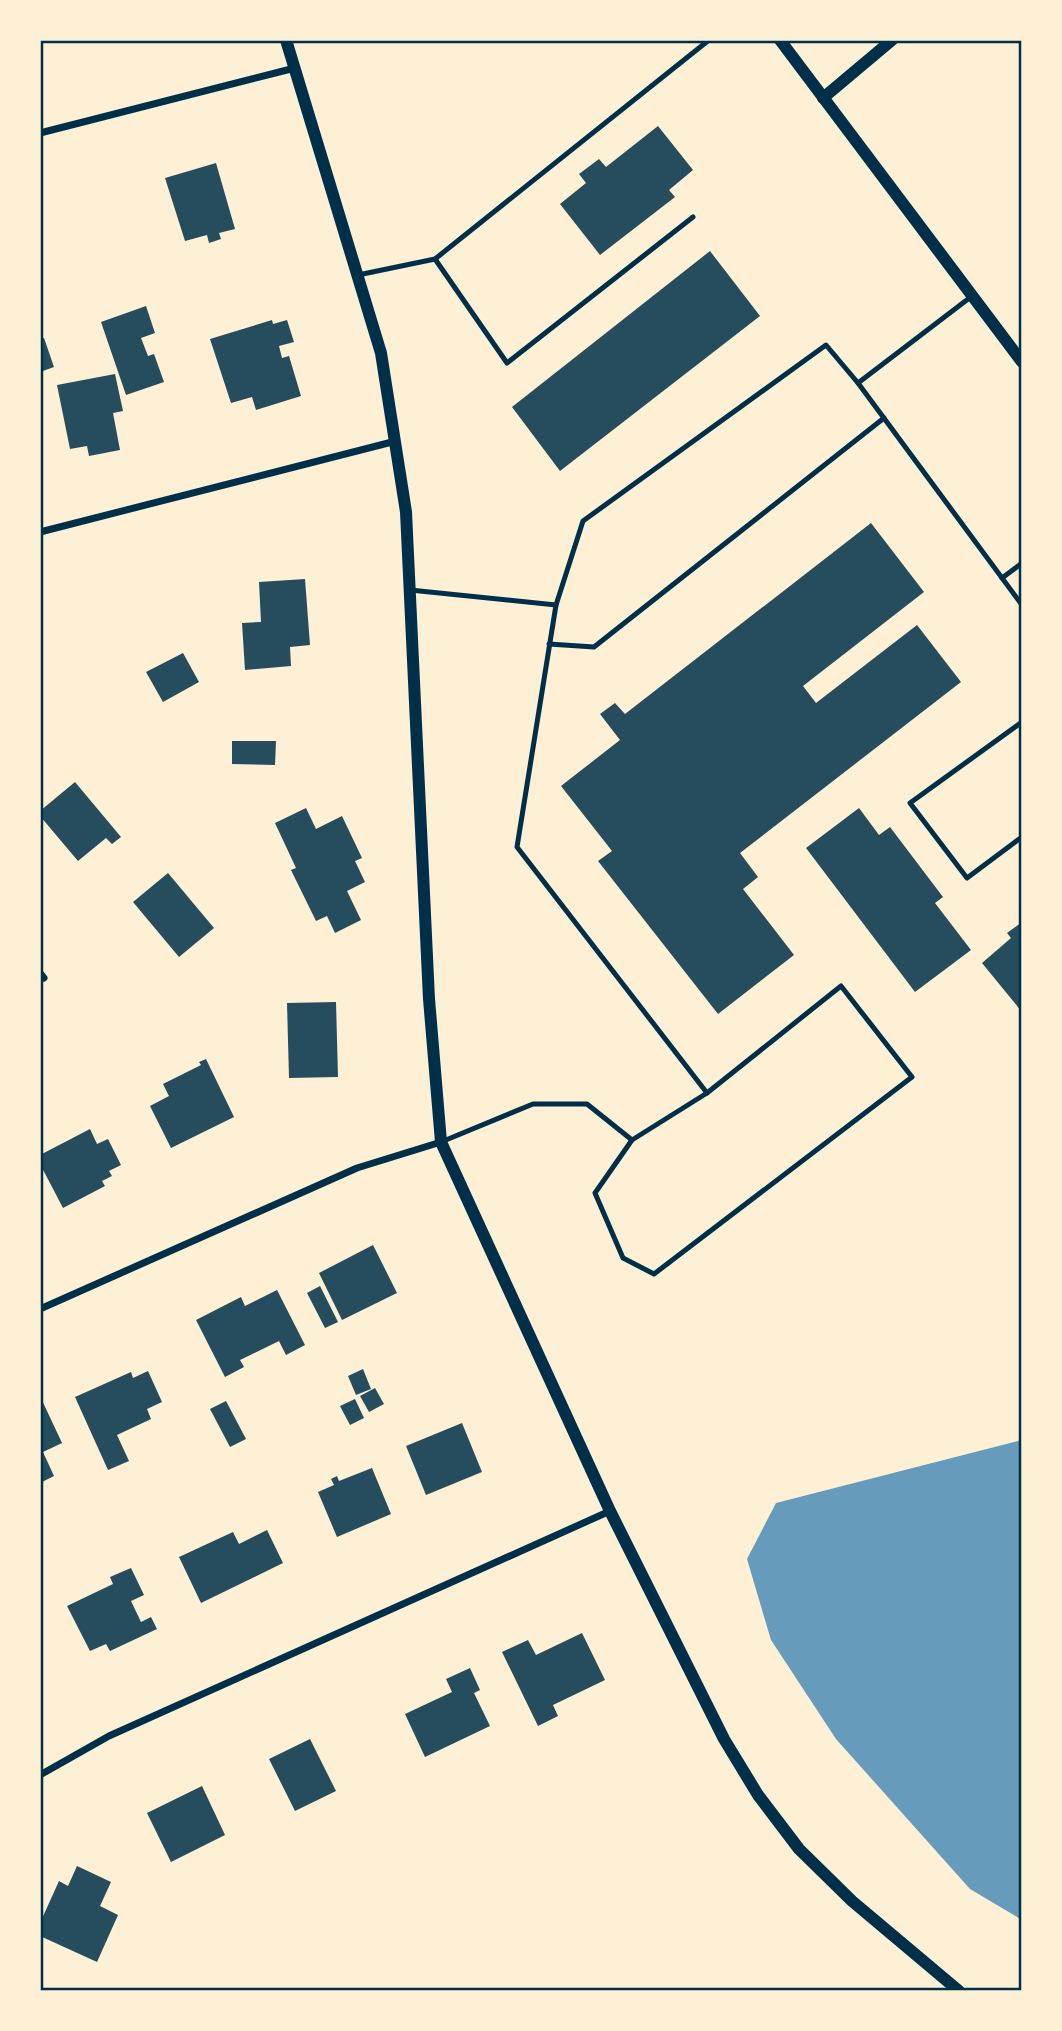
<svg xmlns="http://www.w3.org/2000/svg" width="1062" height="2031" font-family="'Asap Condensed',sans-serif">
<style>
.water{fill:#669bbc}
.building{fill:#264d5e}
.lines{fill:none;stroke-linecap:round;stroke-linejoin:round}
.service{stroke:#003049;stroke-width:5}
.minor{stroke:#003049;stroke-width:7}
.tertiary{stroke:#003049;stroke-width:12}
.neatline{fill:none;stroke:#003049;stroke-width:2.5}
</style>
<rect width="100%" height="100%" fill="#fdf0d5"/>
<polygon class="water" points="1022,1440 1022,1920 970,1889 836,1739 771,1640 747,1559 776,1503"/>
<g class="building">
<polygon points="658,126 693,170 669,190 675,197 600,255 560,204 586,183 579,174 599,159 606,167"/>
<polygon points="216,163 235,229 219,233 221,239 209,243 207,235 185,241 165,178"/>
<polygon points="710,251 760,316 560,471 512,407"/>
<polygon points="146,306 155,333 141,338 148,356 154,354 164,382 126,395 101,322"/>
<polygon points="272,320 273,324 287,320 294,342 279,346 282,358 289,356 301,396 256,410 252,397 231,403 210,339"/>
<polygon points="44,338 54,367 40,372 40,339"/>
<polygon points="115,374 123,411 113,413 120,450 89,456 87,446 70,449 57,385"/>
<polygon points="871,523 924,592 803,686 816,703 917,625 961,682 740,853 758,877 743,889 794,955 718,1014 598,861 612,851 561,786 620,740 600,714 615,703 625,714"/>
<polygon points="305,579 310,645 290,647 291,666 245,670 242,623 261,622 259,582"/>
<polygon points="183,653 199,682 163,702 146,672"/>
<polygon points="232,741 276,741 275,765 232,764"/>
<polygon points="75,782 121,837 112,844 106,838 78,861 40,816 40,811"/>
<polygon points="306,808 316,829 342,816 362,858 355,861 365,882 347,891 361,920 335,933 327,916 316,921 291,870 296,868 275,823"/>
<polygon points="859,808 879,835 890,827 943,897 935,903 971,950 915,992 806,848"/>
<polygon points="168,873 214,928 179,957 133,902"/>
<polygon points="1022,922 1022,1012 982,963 1011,938 1007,933"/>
<polygon points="336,1002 338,1077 289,1078 287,1003"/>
<polygon points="206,1059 234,1117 171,1148 150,1106 169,1096 163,1084 201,1065 199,1062"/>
<polygon points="90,1129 97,1144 108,1139 121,1165 109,1171 112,1176 102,1181 105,1186 63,1208 40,1164 40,1155"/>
<polygon points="373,1245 397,1293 342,1320 319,1273"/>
<polygon points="320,1286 338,1322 325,1328 307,1293"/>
<polygon points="277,1290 305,1345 286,1355 279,1341 240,1360 244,1367 225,1377 196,1320 241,1297 245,1306"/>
<polygon points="363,1369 371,1389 356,1395 348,1376"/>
<polygon points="148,1371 162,1402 147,1409 151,1419 117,1435 129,1461 108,1470 75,1397 131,1372 133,1378"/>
<polygon points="375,1388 384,1404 369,1412 360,1396"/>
<polygon points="40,1396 62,1443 43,1452 54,1476 40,1483"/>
<polygon points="355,1399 364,1418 350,1425 340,1406"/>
<polygon points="226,1401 246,1439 230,1447 210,1409"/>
<polygon points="462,1423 482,1472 426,1495 406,1446"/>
<polygon points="372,1468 391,1514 337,1537 318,1492 334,1485 331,1479 337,1476 339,1481"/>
<polygon points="267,1530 283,1563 201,1603 179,1557 233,1532 239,1544"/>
<polygon points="131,1568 144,1595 131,1601 141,1622 151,1617 157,1629 110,1651 106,1644 90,1651 67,1606 113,1584 110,1577"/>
<polygon points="582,1633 605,1680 553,1705 558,1716 538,1726 502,1652 528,1640 536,1655"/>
<polygon points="470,1668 480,1690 474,1693 490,1726 425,1757 405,1714 452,1692 446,1679"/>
<polygon points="310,1739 336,1791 295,1811 269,1759"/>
<polygon points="202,1786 225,1835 171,1862 147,1813"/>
<polygon points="77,1866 111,1882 100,1906 118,1915 97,1962 40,1936 40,1923 59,1881 68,1886"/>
</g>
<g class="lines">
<g class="service">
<polyline points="435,259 507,363 693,217"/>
<polyline points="358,275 435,259 709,40"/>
<polyline points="972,296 858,383 1022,605"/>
<polyline points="1002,578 1022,563"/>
<polyline points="410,590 556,605"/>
<polyline points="549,644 594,647 884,418"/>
<polyline points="1022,722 910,803 967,878 1022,837"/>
<polyline points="632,1140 595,1193 623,1258 654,1274 912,1077 841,986 707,1093"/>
<polyline points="441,1142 533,1104 587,1104 632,1140 707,1093 517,847 556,605 583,521 826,345 858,383"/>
</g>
<g class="minor">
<polyline points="40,133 295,68"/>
<polyline points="40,532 396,441"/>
<polyline points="40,973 44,978"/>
<polyline points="40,1309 357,1168 441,1142"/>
<polyline points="40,1775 109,1736 610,1511"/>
</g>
<g class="tertiary">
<polyline points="286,40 381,353 406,512 429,999 441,1142 610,1511 724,1739 758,1795 799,1849 852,1901 959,1991"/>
<polyline points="780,40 1022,362"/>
<polyline points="823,98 892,40"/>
</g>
</g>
<rect width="1062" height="2031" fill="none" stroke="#fdf0d5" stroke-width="84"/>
<rect x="42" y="42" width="978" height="1947" class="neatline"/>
</svg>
